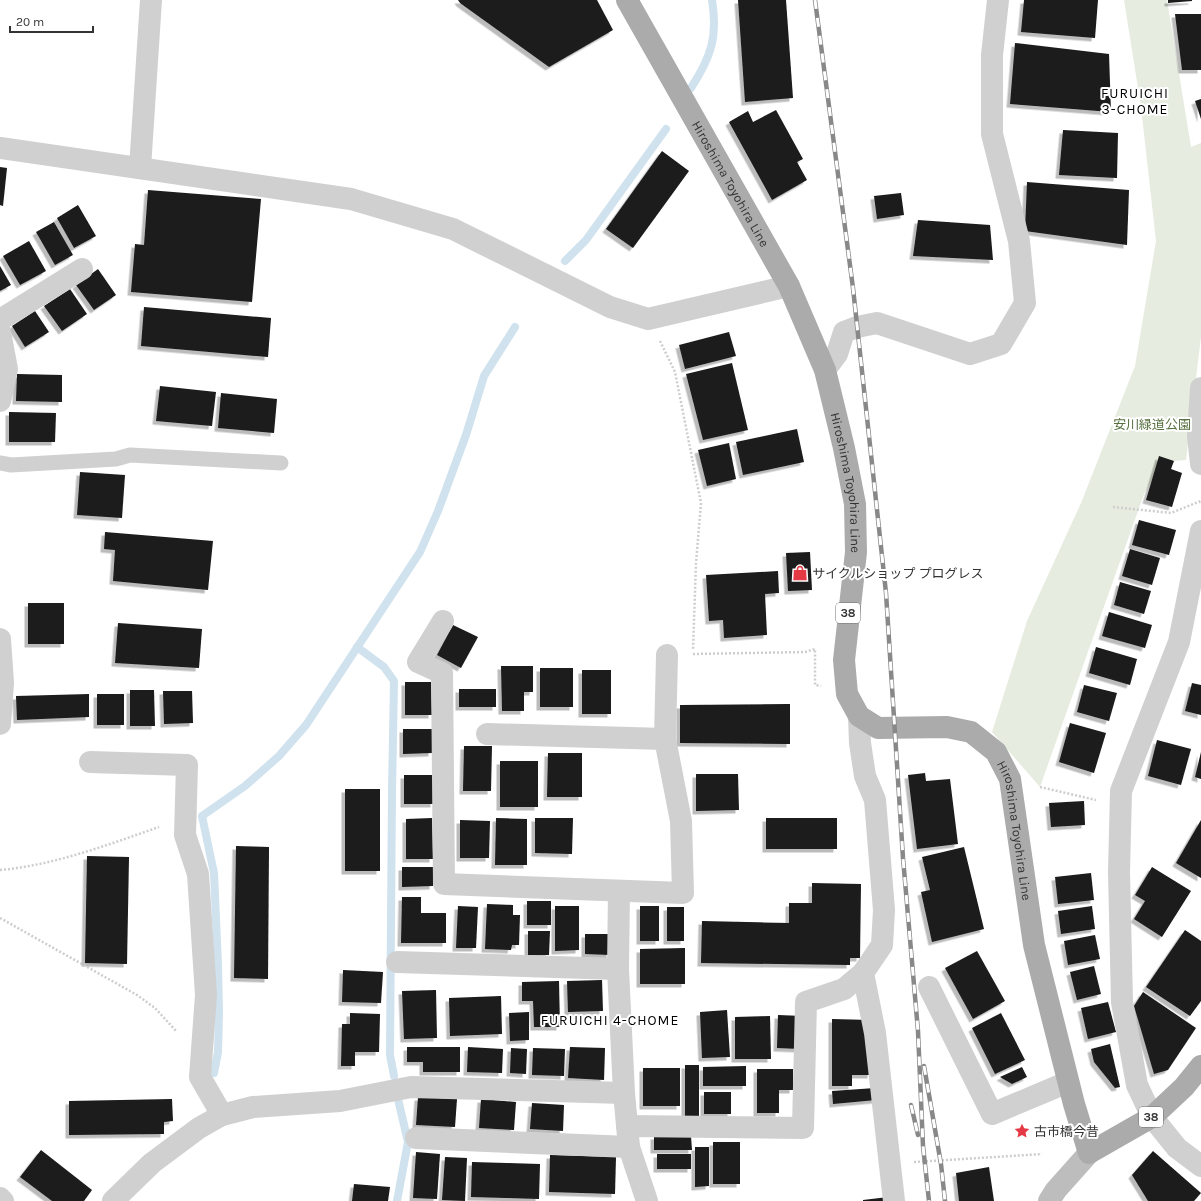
<svg xmlns="http://www.w3.org/2000/svg" width="1201" height="1201" font-family="Karla,'Noto Sans JP',sans-serif">
<style>
.green{fill:#e6ecdf}
.lines{fill:none;stroke-linecap:round;stroke-linejoin:round}
.stream{stroke:#cfe2ee;stroke-width:8}
.building{fill:#1a1a1a;filter:url(#shadow)}
.path{stroke:#cdcdcd;stroke-width:2.5;stroke-dasharray:2 2;stroke-linecap:butt}
.service{stroke:#d0d0d0;stroke-width:15}
.minor{stroke:#d0d0d0;stroke-width:22}
.secondary{stroke:#bdbdbd;stroke-width:22}
.primary{stroke:#ababab;stroke-width:22}
.rail-casing{stroke:#888;stroke-width:4.5}
.rail{stroke:#fff;stroke-width:3;stroke-dasharray:9;stroke-linecap:butt}
.labels{text-anchor:middle;stroke-width:4;stroke-linejoin:round;paint-order:stroke}
.shield{fill:#fff;stroke:#707070;stroke-width:1}
.shield-label{font-size:12px;font-weight:bold;fill:#333}
.street-label{font-size:13px;fill:#333;stroke:#fff}
.park-label{font-size:13px;fill:#56703f;stroke:#fff}
.poi-label{font-size:13px;fill:#333;stroke:#fff;text-anchor:start}
.neighbourhood-label{font-size:14px;letter-spacing:1px;fill:#000;stroke:#fff}
</style>
<defs>
<filter id="shadow"><feDropShadow dx="-3.5" dy="3.5" stdDeviation="0" flood-color="#0004"/></filter>
</defs>
<rect width="100%" height="100%" fill="#fff"/>
<polygon class="green" points="1124,0 1167,0 1191,147 1201,143 1201,337 1186,460 1162,462 1144,494 1040,787 992,732 1027,621 1081,503 1135,366 1156,241 1141,107"/>
<g class="lines">
<g class="stream">
<path d="M691,88C711,57 718,37 712,0"/>
<polyline points="565,261 586,240 666,129"/>
<polyline points="357,647 384,667 394,681 392,791 390,1055 394,1076"/>
<polyline points="214,1073 218,1052 219,1013 218,965 214,873 202,816 245,786 279,756 306,725 420,552 438,511 466,435 484,376 515,327"/>
<polyline points="397,1201 408,1142 398,1099"/>
</g>
</g>
<g class="building">
<polygon points="458,0 597,0 613,30 549,67 460,3"/>
<polygon points="738,0 786,0 793,98 745,102"/>
<polygon points="1024,0 1098,0 1095,38 1021,32"/>
<polygon points="1168,0 1192,0 1192,1 1168,3"/>
<polygon points="1175,14 1201,14 1201,70 1182,70"/>
<polygon points="1015,43 1109,54 1111,112 1010,104"/>
<polygon points="1201,99 1201,119 1195,101"/>
<polygon points="776,110 803,159 797,162 807,180 772,200 729,122 748,111 753,122"/>
<polygon points="1063,130 1118,133 1117,178 1059,175"/>
<polygon points="662,151 689,171 633,248 606,229"/>
<polygon points="0,167 7,168 3,206 0,205"/>
<polygon points="1027,182 1129,190 1127,245 1025,231"/>
<polygon points="148,190 261,199 252,302 131,292 135,244 144,245"/>
<polygon points="901,193 904,215 877,219 874,196"/>
<polygon points="78,205 96,236 74,248 57,218"/>
<polygon points="918,220 990,225 993,260 913,256"/>
<polygon points="54,222 73,255 55,265 36,232"/>
<polygon points="29,241 46,271 20,285 3,256"/>
<polygon points="0,266 11,285 0,291"/>
<polygon points="98,269 116,295 94,310 76,285"/>
<polygon points="70,289 87,314 62,331 44,306"/>
<polygon points="144,307 271,318 268,357 141,346"/>
<polygon points="35,311 49,332 25,347 12,326"/>
<polygon points="729,332 736,356 685,369 679,345"/>
<polygon points="732,363 748,430 703,440 686,374"/>
<polygon points="17,374 62,375 62,402 16,401"/>
<polygon points="160,386 216,392 212,426 156,421"/>
<polygon points="221,393 277,399 274,433 218,428"/>
<polygon points="9,412 56,413 55,442 9,442"/>
<polygon points="797,429 804,462 743,475 736,442"/>
<polygon points="729,443 736,479 707,486 698,450"/>
<polygon points="1159,456 1174,461 1171,469 1182,473 1172,507 1146,500"/>
<polygon points="80,472 125,475 122,518 77,515"/>
<polygon points="1139,520 1176,530 1169,555 1132,545"/>
<polygon points="105,532 213,541 208,590 113,581 115,550 104,549"/>
<polygon points="1130,549 1160,558 1152,585 1122,576"/>
<polygon points="810,552 812,590 788,591 786,553"/>
<polygon points="778,571 779,593 765,594 767,635 724,638 723,620 709,621 706,575"/>
<polygon points="1120,582 1151,591 1144,614 1114,605"/>
<rect x="28" y="603" width="36" height="41"/>
<polygon points="1109,612 1152,625 1145,648 1102,636"/>
<polygon points="118,623 202,629 199,668 115,663"/>
<polygon points="453,625 478,637 461,668 437,655"/>
<polygon points="1096,647 1137,659 1130,685 1089,673"/>
<polygon points="501,666 533,666 533,692 524,692 524,711 502,711"/>
<rect x="540" y="668" width="33" height="39"/>
<rect x="582" y="670" width="29" height="44"/>
<polygon points="405,682 431,682 432,715 405,715"/>
<polygon points="1192,683 1201,685 1201,715 1185,711"/>
<polygon points="1084,685 1117,693 1109,721 1077,712"/>
<rect x="459" y="689" width="37" height="18"/>
<polygon points="130,690 154,690 155,726 130,726"/>
<polygon points="163,691 192,691 193,723 164,724"/>
<polygon points="89,694 89,717 17,720 16,696"/>
<rect x="97" y="694" width="27" height="31"/>
<polygon points="790,704 790,744 680,743 680,705"/>
<polygon points="1070,723 1106,733 1094,773 1059,762"/>
<polygon points="403,729 432,729 432,753 403,754"/>
<polygon points="1157,740 1191,749 1181,785 1148,776"/>
<polygon points="464,746 492,746 491,791 463,791"/>
<polygon points="1201,752 1201,779 1195,777"/>
<polygon points="548,753 582,753 582,797 547,797"/>
<rect x="500" y="761" width="38" height="46"/>
<polygon points="925,773 926,781 950,779 958,844 917,849 908,775"/>
<polygon points="696,774 738,774 739,810 696,811"/>
<rect x="404" y="775" width="30" height="29"/>
<rect x="345" y="789" width="35" height="82"/>
<polygon points="1084,801 1085,825 1051,827 1049,803"/>
<polygon points="432,818 433,859 406,859 406,819"/>
<polygon points="496,818 527,819 527,865 495,865"/>
<polygon points="535,818 573,818 572,854 535,853"/>
<rect x="766" y="818" width="71" height="31"/>
<polygon points="460,820 490,821 489,858 460,858"/>
<polygon points="1201,820 1201,878 1176,863"/>
<polygon points="236,846 269,847 268,979 234,978"/>
<polygon points="964,847 984,929 932,942 921,892 930,890 922,857"/>
<polygon points="87,856 129,857 127,964 85,963"/>
<polygon points="402,867 433,867 433,886 402,887"/>
<polygon points="1152,867 1191,891 1162,937 1134,919 1145,901 1135,895"/>
<polygon points="1091,873 1094,900 1058,904 1055,877"/>
<polygon points="812,883 861,884 860,958 850,958 850,965 701,963 702,921 789,923 789,903 812,903"/>
<polygon points="402,897 421,897 421,913 446,913 446,943 401,943"/>
<rect x="527" y="901" width="24" height="24"/>
<polygon points="487,904 513,905 513,915 520,915 519,945 512,945 511,950 485,949"/>
<polygon points="458,906 478,907 476,948 456,948"/>
<polygon points="555,906 579,906 579,950 555,951"/>
<rect x="640" y="906" width="19" height="35"/>
<polygon points="1092,906 1095,929 1061,934 1058,911"/>
<rect x="667" y="907" width="17" height="34"/>
<polygon points="1185,930 1201,941 1201,1001 1190,1016 1146,987"/>
<polygon points="528,931 550,931 549,955 528,955"/>
<polygon points="585,934 610,934 610,955 585,954"/>
<polygon points="1095,935 1100,959 1068,965 1064,941"/>
<polygon points="685,948 685,984 640,984 640,949"/>
<polygon points="977,951 1005,1001 973,1019 945,968"/>
<polygon points="1094,966 1101,994 1077,1000 1070,972"/>
<polygon points="343,970 383,972 381,1003 342,1002"/>
<polygon points="602,980 603,1011 568,1012 567,981"/>
<polygon points="559,981 560,1027 534,1027 533,1001 522,1001 522,982"/>
<polygon points="436,990 437,1038 404,1039 402,991"/>
<polygon points="1143,992 1196,1028 1168,1070 1154,1074 1134,1006"/>
<polygon points="501,996 502,1034 450,1036 449,998"/>
<polygon points="1108,1002 1116,1032 1088,1039 1081,1008"/>
<polygon points="727,1010 730,1057 702,1058 700,1012"/>
<polygon points="529,1012 529,1040 510,1041 509,1013"/>
<polygon points="350,1013 380,1014 379,1052 355,1052 355,1066 341,1066 342,1024 350,1024"/>
<polygon points="1001,1013 1025,1060 995,1074 972,1028"/>
<polygon points="778,1015 803,1016 801,1049 777,1048"/>
<polygon points="770,1016 771,1059 735,1059 735,1017"/>
<polygon points="832,1019 871,1020 871,1075 852,1075 852,1086 832,1086"/>
<polygon points="1110,1044 1120,1087 1115,1088 1094,1062 1091,1049"/>
<polygon points="407,1047 460,1047 460,1072 423,1072 423,1062 407,1062"/>
<polygon points="468,1047 503,1049 502,1073 467,1072"/>
<polygon points="570,1047 605,1048 604,1080 568,1078"/>
<polygon points="511,1048 527,1049 526,1074 510,1073"/>
<polygon points="533,1048 565,1049 564,1076 532,1075"/>
<rect x="685" y="1065" width="14" height="51"/>
<polygon points="746,1066 746,1086 703,1086 703,1067"/>
<polygon points="1022,1067 1027,1077 1012,1084 1000,1077"/>
<rect x="643" y="1068" width="37" height="38"/>
<polygon points="757,1069 793,1069 793,1090 779,1090 779,1113 757,1113"/>
<polygon points="875,1088 876,1100 833,1104 832,1091"/>
<rect x="704" y="1092" width="27" height="22"/>
<polygon points="418,1097 457,1099 455,1127 416,1125"/>
<polygon points="172,1099 173,1121 164,1122 164,1134 69,1135 69,1101"/>
<polygon points="481,1099 516,1102 514,1130 479,1128"/>
<polygon points="532,1103 564,1105 563,1131 530,1129"/>
<polygon points="654,1136 691,1136 692,1150 654,1150"/>
<rect x="713" y="1142" width="27" height="42"/>
<polygon points="695,1147 709,1147 709,1186 695,1187"/>
<polygon points="41,1150 92,1190 84,1201 52,1201 20,1177"/>
<polygon points="1153,1151 1201,1193 1194,1201 1148,1201 1132,1175"/>
<polygon points="416,1152 440,1154 437,1199 413,1198"/>
<rect x="657" y="1154" width="34" height="15"/>
<polygon points="550,1155 616,1157 615,1194 549,1192"/>
<polygon points="445,1157 467,1158 465,1201 442,1200"/>
<polygon points="472,1162 540,1164 539,1199 471,1197"/>
<polygon points="989,1167 994,1201 959,1201 956,1173"/>
<polygon points="354,1184 390,1187 388,1201 352,1201"/>
<polygon points="888,1197 889,1201 863,1201 863,1200"/>
</g>
<g class="lines">
<g class="path">
<polyline points="660,341 675,372 701,503 696,563 693,650"/>
<polyline points="1113,507 1171,513 1201,501"/>
<polyline points="693,654 805,652 815,649 815,685 821,686"/>
<polyline points="1040,787 1096,800"/>
<path d="M0,870C55,865 107,845 159,827"/>
<polyline points="0,918 137,995 155,1008 177,1032"/>
<polyline points="914,1162 1042,1154"/>
</g>
<polyline class="service" points="0,463 11,465 116,459 130,455 281,463"/>
<g class="minor">
<polyline points="0,148 351,199 453,229 610,307 648,319 789,286"/>
<polyline points="140,168 151,0"/>
<polyline points="0,320 82,269"/>
<polyline points="0,332 7,369 0,401"/>
<polyline points="825,370 837,354 844,332 857,327 877,323 970,354 1001,344 1025,303 1019,241 992,134 992,55 998,0"/>
<polyline points="1201,388 1198,436 1201,464"/>
<polyline points="1201,531 1179,642 1121,791 1119,872 1122,1002 1137,1085 1152,1117 1177,1148 1201,1166"/>
<polyline points="443,621 418,662 442,673 444,884 683,893 681,821 665,739 667,655"/>
<polyline points="0,639 3,683 0,724"/>
<polyline points="487,734 665,739"/>
<polyline points="90,762 187,765 185,835 198,874 206,995 200,1077 222,1115"/>
<polyline points="619,891 618,969 624,1093 629,1147 647,1201"/>
<polyline points="397,962 618,969"/>
<polyline points="863,973 875,1033 894,1201"/>
<polyline points="929,987 992,1114 1068,1082"/>
<polyline points="627,1126 803,1128 806,1002 844,989 863,973 882,945 884,910 875,800 865,776 860,743 859,716"/>
<polyline points="416,1138 629,1147"/>
<polyline points="0,1198 3,1201"/>
<polyline points="113,1201 152,1163 199,1128 222,1115 253,1107 340,1101 411,1087 624,1093"/>
</g>
<polyline class="secondary" points="1049,1201 1056,1190 1089,1153"/>
<path class="primary" id="s1" d="M627,0L789,286L825,370L844,448L855,504L856,552L844,660L847,694L859,716L878,728L947,727L971,732L996,752L1010,779L1034,945L1074,1104L1089,1153L1152,1117L1184,1087L1201,1066"/>
<defs>
<g id="rail">
<polyline points="815,0 853,288 886,593 903,858 918,1031 923,1146 929,1201"/>
<polyline points="924,1066 941,1164 945,1201"/>
<polyline points="911,1105 918,1135"/>
</g>
</defs>
<use href="#rail" class="rail-casing"/>
<use href="#rail" class="rail"/>
</g>
<defs>
<symbol id="shop-bare" viewBox="-9 -9 18 18"><path d="M-5-2.5h2.3a2.7 3.5 0 0 1 5.4 0H5L5.5 6h-11ZM-1.5-2.5h3a1.5 2.3 0 0 0-3 0Z" fill="#e63946" stroke="#fff" stroke-width="2.5" paint-order="stroke"/></symbol>
<symbol id="sight-bare" viewBox="-9 -9 18 18"><path d="M0-6L1.8-2.2L6-1.7L2.9 1.2L3.7 5.4L0 3.3L-3.7 5.4L-2.9 1.2L-6-1.7L-1.8-2.2Z" fill="#e63946" stroke="#fff" stroke-width="2.5" paint-order="stroke"/></symbol>
</defs>
<g fill-rule="evenodd">
<use href="#shop-bare" x="789" y="562" width="22" height="22"/>
<use href="#sight-bare" x="1011" y="1120" width="22" height="22"/>
</g>
<g class="labels">
<g class="shield">
<rect x="836" y="603" width="24" height="20" rx="3"/>
<rect x="1139" y="1107" width="24" height="20" rx="3"/>
</g>
<g class="shield-label">
<text x="848" y="617">38</text>
<text x="1151" y="1121">38</text>
</g>
<g class="street-label">
<text dy="5" stroke="none"><textPath href="#s1" startOffset="211">Hiroshima Toyohira Line</textPath></text>
<text dy="5" stroke="none"><textPath href="#s1" startOffset="535">Hiroshima Toyohira Line</textPath></text>
<text dy="5" stroke="none"><textPath href="#s1" startOffset="1003">Hiroshima Toyohira Line</textPath></text>
</g>
<g class="park-label">
<text x="1152" y="429">安川緑道公園</text>
</g>
<g class="poi-label">
<text x="812" y="578">サイクルショップ プログレス</text>
<text x="1034" y="1136">古市橋今昔</text>
</g>
<g class="neighbourhood-label">
<text x="1135" y="98">FURUICHI<tspan x="1135" dy="16">3-CHOME</tspan></text>
<text x="610" y="1025">FURUICHI 4-CHOME</text>
</g>
</g>
<path d="M10 26v6h83v-6" fill="none" stroke="#333333" stroke-width="2"/>
<text x="16" y="26" font-size="12" fill="#333333" stroke="#ffffff" stroke-width="3" paint-order="stroke">20 m</text>
</svg>
